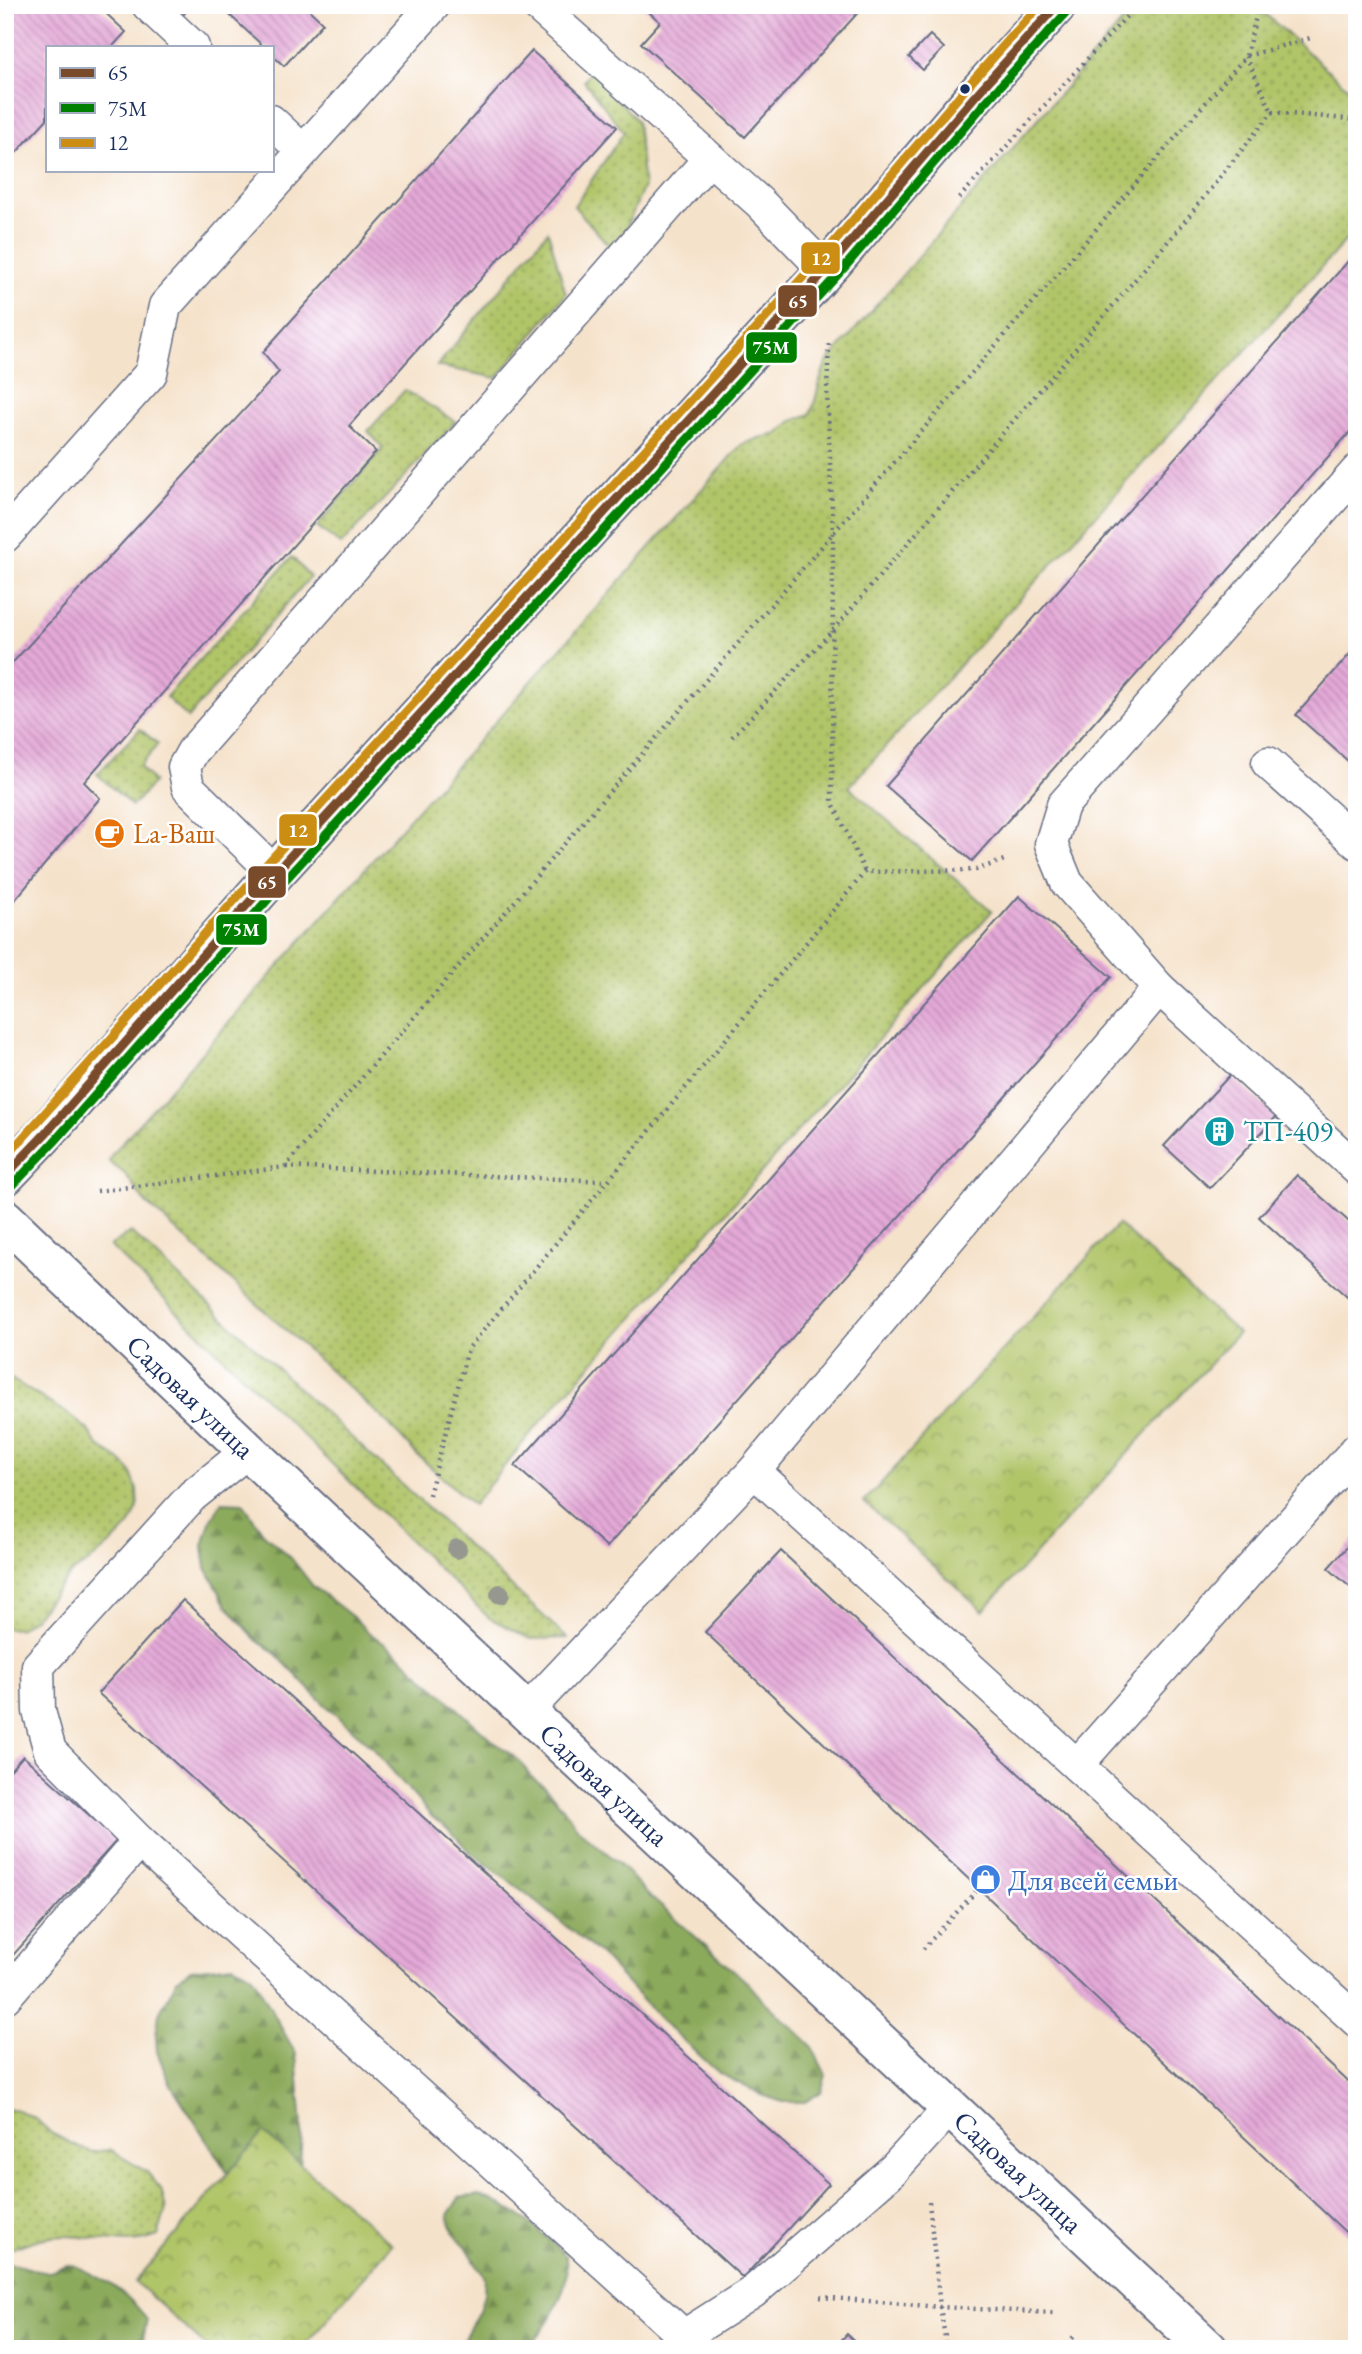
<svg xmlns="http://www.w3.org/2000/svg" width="1362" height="2354" font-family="'EB Garamond',serif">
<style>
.grass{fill:url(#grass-dots);stroke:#667a63;stroke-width:2}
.forest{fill:url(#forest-firs);stroke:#546c5d;stroke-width:2}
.park{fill:url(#park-crowns);stroke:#667a63;stroke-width:2}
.building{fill:url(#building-back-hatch)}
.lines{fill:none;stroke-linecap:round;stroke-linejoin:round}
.lane-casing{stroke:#676e84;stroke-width:35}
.street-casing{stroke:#676e84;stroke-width:42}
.primary-casing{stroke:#676e84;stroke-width:42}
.path{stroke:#676e84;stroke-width:4.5;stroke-dasharray:2 5;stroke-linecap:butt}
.lane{stroke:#fff;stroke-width:32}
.street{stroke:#fff;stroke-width:38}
.primary{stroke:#fff;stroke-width:38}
.bus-1-casing{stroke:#fff;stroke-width:14}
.bus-2-casing{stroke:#fff;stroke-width:14}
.bus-3-casing{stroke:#fff;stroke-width:14}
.bus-1{stroke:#7a4b2a;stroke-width:9}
.bus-2{stroke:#008000;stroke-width:9}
.bus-3{stroke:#cb8e13;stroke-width:9}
.tree{fill:#969890}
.bus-dot{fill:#1b2f5e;stroke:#fff;stroke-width:2.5}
.labels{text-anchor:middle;stroke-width:5;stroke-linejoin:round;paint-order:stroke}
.food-label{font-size:28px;fill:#c56008;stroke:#fff;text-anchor:start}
.culture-label{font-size:28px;fill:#0d838f;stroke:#fff;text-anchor:start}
.street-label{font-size:28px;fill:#1b2f5e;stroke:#fff}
.shop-label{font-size:28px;fill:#366cbe;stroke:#fff;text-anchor:start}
.line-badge{stroke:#fff;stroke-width:2.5}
.badge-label{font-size:19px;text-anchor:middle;font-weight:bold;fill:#fff}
</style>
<defs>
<pattern id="grass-dots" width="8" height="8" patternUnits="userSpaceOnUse" patternTransform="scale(1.75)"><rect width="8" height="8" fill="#b0c468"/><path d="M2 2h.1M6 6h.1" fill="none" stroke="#8ea059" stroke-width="1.8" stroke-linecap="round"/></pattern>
<pattern id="forest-firs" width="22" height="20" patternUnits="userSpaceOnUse" patternTransform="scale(1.75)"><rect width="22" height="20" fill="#8caa5c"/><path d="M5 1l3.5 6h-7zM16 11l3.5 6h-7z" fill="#728b4f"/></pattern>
<pattern id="park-crowns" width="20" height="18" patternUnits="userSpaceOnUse" patternTransform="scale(1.75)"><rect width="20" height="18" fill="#b0c468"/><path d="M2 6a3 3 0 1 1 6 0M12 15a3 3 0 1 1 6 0" fill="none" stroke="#8ea059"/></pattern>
<pattern id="building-back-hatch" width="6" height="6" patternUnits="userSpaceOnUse" patternTransform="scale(1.75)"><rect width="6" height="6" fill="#e5a9d8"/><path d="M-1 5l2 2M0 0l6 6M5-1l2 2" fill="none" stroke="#b98ab2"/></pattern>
</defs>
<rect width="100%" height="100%" fill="#fff"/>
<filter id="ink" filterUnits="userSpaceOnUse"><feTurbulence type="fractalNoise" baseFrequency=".0143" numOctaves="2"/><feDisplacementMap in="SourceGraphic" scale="14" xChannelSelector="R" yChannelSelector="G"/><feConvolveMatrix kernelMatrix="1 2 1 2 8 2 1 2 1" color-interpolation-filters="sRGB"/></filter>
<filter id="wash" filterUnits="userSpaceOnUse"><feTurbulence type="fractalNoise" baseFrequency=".00686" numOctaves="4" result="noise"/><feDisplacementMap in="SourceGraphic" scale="28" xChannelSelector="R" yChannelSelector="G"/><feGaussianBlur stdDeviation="1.57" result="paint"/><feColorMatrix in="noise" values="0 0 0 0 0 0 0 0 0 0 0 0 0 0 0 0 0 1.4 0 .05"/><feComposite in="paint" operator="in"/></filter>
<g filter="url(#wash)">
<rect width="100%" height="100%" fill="#f5e2ca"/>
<g class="grass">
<path d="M1137,5H1255L1357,96V228L849,787L992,911L532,1432L473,1505L416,1454L388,1423L144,1201L125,1174L109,1162L112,1154L741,445L759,438L778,434L792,421L810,414C818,398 818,379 827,362Z"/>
<polygon points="592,69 637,121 644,186 625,231 610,247 574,206 624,132 584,81"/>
<polygon points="548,231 566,294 497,378 437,366"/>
<polygon points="405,390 456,422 341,545 317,526 383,448 368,431"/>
<polygon points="292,557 310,577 188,718 166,697"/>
<polygon points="140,729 158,744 140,767 154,782 132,806 97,774"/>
<polygon points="131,1232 567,1638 530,1639 489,1618 110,1246"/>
<polygon points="5,1375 71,1416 88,1430 98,1446 115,1456 130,1470 137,1489 138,1508 129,1526 115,1540 88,1563 71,1573 34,1618 19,1629 5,1628"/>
<path d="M15,2109L35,2118L51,2133L70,2143L90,2152L110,2150L147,2172L161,2189L166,2209L158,2236C124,2249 99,2236 64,2236C43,2236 25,2244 5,2251V2110Z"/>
</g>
<g class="forest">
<polygon points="222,1502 243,1503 263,1533 291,1558 313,1586 354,1618 367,1631 397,1653 493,1741 521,1762 530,1776 545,1787 567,1813 579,1830 619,1863 646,1893 749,1984 761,1998 811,2045 826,2075 821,2092 805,2102 783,2102 762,2095 719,2073 662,2021 601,1955 527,1894 470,1852 450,1830 432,1817 371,1746 320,1700 274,1652 256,1640 227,1606 206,1568 203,1546 210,1522"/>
<polygon points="233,1965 252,1975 296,2054 302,2127 300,2170 236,2186 170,2083 157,2052 156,2035 159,2014 177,1980 191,1970"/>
<path d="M479,2195C519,2211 536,2226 566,2256C566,2263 567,2272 566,2279C561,2305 543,2329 528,2349H458L479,2311L484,2294L485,2278L466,2246L454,2234L448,2215L459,2198Z"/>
<path d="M7,2264C23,2264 30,2270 44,2272C54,2274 59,2265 69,2265C75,2265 79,2268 84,2270C110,2282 131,2296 147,2320L141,2349H16L5,2322V2266Z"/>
</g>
<g class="park">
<polygon points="1118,1224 1238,1333 983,1611 864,1502"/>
<polygon points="263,2132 392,2244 302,2349 209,2349 135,2282"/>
</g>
<g id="blocks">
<g class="building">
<polygon points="5,5 97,5 126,32 112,47 47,47 47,119 5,165"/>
<polygon points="171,5 192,5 182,16"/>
<polygon points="219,5 304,5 323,23 284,66 271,54 271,47 264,47"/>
<polygon points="641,5 865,5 745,137 641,43 660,22"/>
<polygon points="930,35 944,48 923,70 909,57"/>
<polygon points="532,51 617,127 349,426 376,452 84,782 100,798 5,912 5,671 279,372 263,352"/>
<polygon points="1357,251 1357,424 972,861 886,786"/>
<polygon points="1357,646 1357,769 1296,715"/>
<polygon points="1019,896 1111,977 607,1547 515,1466"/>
<polygon points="1230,1075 1276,1117 1210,1188 1164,1146"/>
<polygon points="1297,1175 1357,1229 1357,1306 1259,1217"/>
<polygon points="1357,1536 1357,1593 1328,1568"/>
<polygon points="781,1551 1357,2090 1357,2243 705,1632"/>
<polygon points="183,1600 829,2184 743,2278 98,1693"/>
<polygon points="23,1756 117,1840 5,1964 5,1776"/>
<polygon points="847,2334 863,2349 833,2349"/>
</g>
</g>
</g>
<g filter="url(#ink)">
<use href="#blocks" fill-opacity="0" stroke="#676e84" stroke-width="2"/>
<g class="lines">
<defs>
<g id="lane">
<polyline points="148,5 193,47"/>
<polyline points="537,5 760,203 825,270"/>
<polyline points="271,121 303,151"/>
<polyline points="5,536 151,373 165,306 434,5"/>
<polyline points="1268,763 1357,843"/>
<polyline points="275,873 188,787 184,767 193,751 709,159"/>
<polyline points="1159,988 1067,883 1051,844 1063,805 1357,471"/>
<polyline points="248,1451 192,1496 38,1666 39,1711 50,1751 139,1841 684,2336"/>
<polyline points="754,1471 1357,2021"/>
<polyline points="526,1712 754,1471 1159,988 1357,1169"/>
<polyline points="1077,1765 1357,1449"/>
<polyline points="5,1997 139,1841"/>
<polyline points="673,2349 684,2336 753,2292 894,2169 950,2108"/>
</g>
<g id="street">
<path id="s1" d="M5,1219L248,1451L1208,2349"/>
</g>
<polyline id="primary" points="5,1176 45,1134 275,873 834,261 975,96 1057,5"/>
</defs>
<use href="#lane" class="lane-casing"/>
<use href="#street" class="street-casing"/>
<use href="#primary" class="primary-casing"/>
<g class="path">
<polyline points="1246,56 1272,112"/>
<polyline points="1247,56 1314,37"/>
<polyline points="1272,112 1357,120"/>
<polyline points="959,198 1137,5"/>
<polyline points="829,344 827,390 833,533 832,801 865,872"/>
<polyline points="732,737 834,629 1177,231 1272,112"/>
<polyline points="286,1167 607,1181"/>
<polyline points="97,1191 285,1167 1246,56 1259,5"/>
<polyline points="429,1495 468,1349 865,872 976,870 1007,859"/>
<polyline points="923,1949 978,1889"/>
<polyline points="929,2202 940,2307 947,2349"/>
<polyline points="820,2297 940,2307 1053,2313"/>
<polyline points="1063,2349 1076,2334"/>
</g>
<use href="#lane" class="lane"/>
<use href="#street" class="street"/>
<use href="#primary" class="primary"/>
<defs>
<polyline id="bus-1" points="5,1176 45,1134 275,873 834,261 975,96 1057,5"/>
<polyline id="bus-2" points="14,1184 54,1142 284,881 843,269 984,104 1066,13"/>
<polyline id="bus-3" points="5,1158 266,865 825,253 966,88 1040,5"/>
</defs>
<use href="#bus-1" class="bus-1-casing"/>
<use href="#bus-2" class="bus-2-casing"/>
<use href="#bus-3" class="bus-3-casing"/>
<use href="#bus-1" class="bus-1"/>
<use href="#bus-2" class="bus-2"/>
<use href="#bus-3" class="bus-3"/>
</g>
<g class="tree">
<circle cx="457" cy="1549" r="10"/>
<circle cx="500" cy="1594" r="10"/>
</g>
</g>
<defs>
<symbol id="cafe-disc" viewBox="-11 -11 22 22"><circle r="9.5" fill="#e8710a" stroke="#fff"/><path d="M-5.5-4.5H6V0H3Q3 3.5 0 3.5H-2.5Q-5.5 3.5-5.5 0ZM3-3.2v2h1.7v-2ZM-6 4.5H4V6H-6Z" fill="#fff"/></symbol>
<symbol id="building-disc" viewBox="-11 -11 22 22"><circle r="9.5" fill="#0f9aa8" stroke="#fff"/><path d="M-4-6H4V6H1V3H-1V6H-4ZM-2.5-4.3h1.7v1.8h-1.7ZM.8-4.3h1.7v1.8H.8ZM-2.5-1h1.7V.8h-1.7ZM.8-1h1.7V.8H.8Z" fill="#fff"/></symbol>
<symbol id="shop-disc" viewBox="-11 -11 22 22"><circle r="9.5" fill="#3f7fe0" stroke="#fff"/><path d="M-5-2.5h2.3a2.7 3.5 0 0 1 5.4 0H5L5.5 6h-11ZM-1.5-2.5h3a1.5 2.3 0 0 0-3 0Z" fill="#fff"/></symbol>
</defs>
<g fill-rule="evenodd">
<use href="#cafe-disc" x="92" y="816" width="35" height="35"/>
<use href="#building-disc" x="1202" y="1114" width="35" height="35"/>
<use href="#shop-disc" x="968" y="1862" width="35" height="35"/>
</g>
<circle class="bus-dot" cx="965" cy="89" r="6"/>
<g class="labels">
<g class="food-label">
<text x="133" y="843">La-Ваш</text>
</g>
<g class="culture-label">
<text x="1243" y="1141">ТП-409</text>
</g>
<g class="street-label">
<text dy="10" stroke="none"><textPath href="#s1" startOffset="257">Садовая улица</textPath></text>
<text dy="10" stroke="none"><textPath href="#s1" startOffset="824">Садовая улица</textPath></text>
<text dy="10" stroke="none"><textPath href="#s1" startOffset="1391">Садовая улица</textPath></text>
</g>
<g class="shop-label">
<text x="1008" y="1890">Для всей семьи</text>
</g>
</g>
<g class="line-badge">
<rect x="800" y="241" width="41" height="34" rx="7" fill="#cb8e13"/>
<rect x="777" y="284" width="41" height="34" rx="7" fill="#7a4b2a"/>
<rect x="745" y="331" width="53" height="33" rx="7" fill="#008000"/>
<rect x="278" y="813" width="40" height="34" rx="7" fill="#cb8e13"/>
<rect x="247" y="865" width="40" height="34" rx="7" fill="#7a4b2a"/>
<rect x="215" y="913" width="53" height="33" rx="7" fill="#008000"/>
</g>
<g class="badge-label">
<text x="821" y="265">12</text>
<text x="798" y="308">65</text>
<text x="771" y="354">75М</text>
<text x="298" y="837">12</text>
<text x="267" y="889">65</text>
<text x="241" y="936">75М</text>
</g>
<rect width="1362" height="2354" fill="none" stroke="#fff" stroke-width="28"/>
<rect x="46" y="46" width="228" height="126" fill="#ffffff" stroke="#a4acbf" stroke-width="2"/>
<rect x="60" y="68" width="35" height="10" fill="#7a4b2a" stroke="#a4acbf" stroke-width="2"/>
<text x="108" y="80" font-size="21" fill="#1b2f5e">65</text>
<rect x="60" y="103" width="35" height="10" fill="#008000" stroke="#a4acbf" stroke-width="2"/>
<text x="108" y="116" font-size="21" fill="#1b2f5e">75М</text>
<rect x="60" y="138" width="35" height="10" fill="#cb8e13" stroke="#a4acbf" stroke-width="2"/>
<text x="108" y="150" font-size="21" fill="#1b2f5e">12</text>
</svg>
